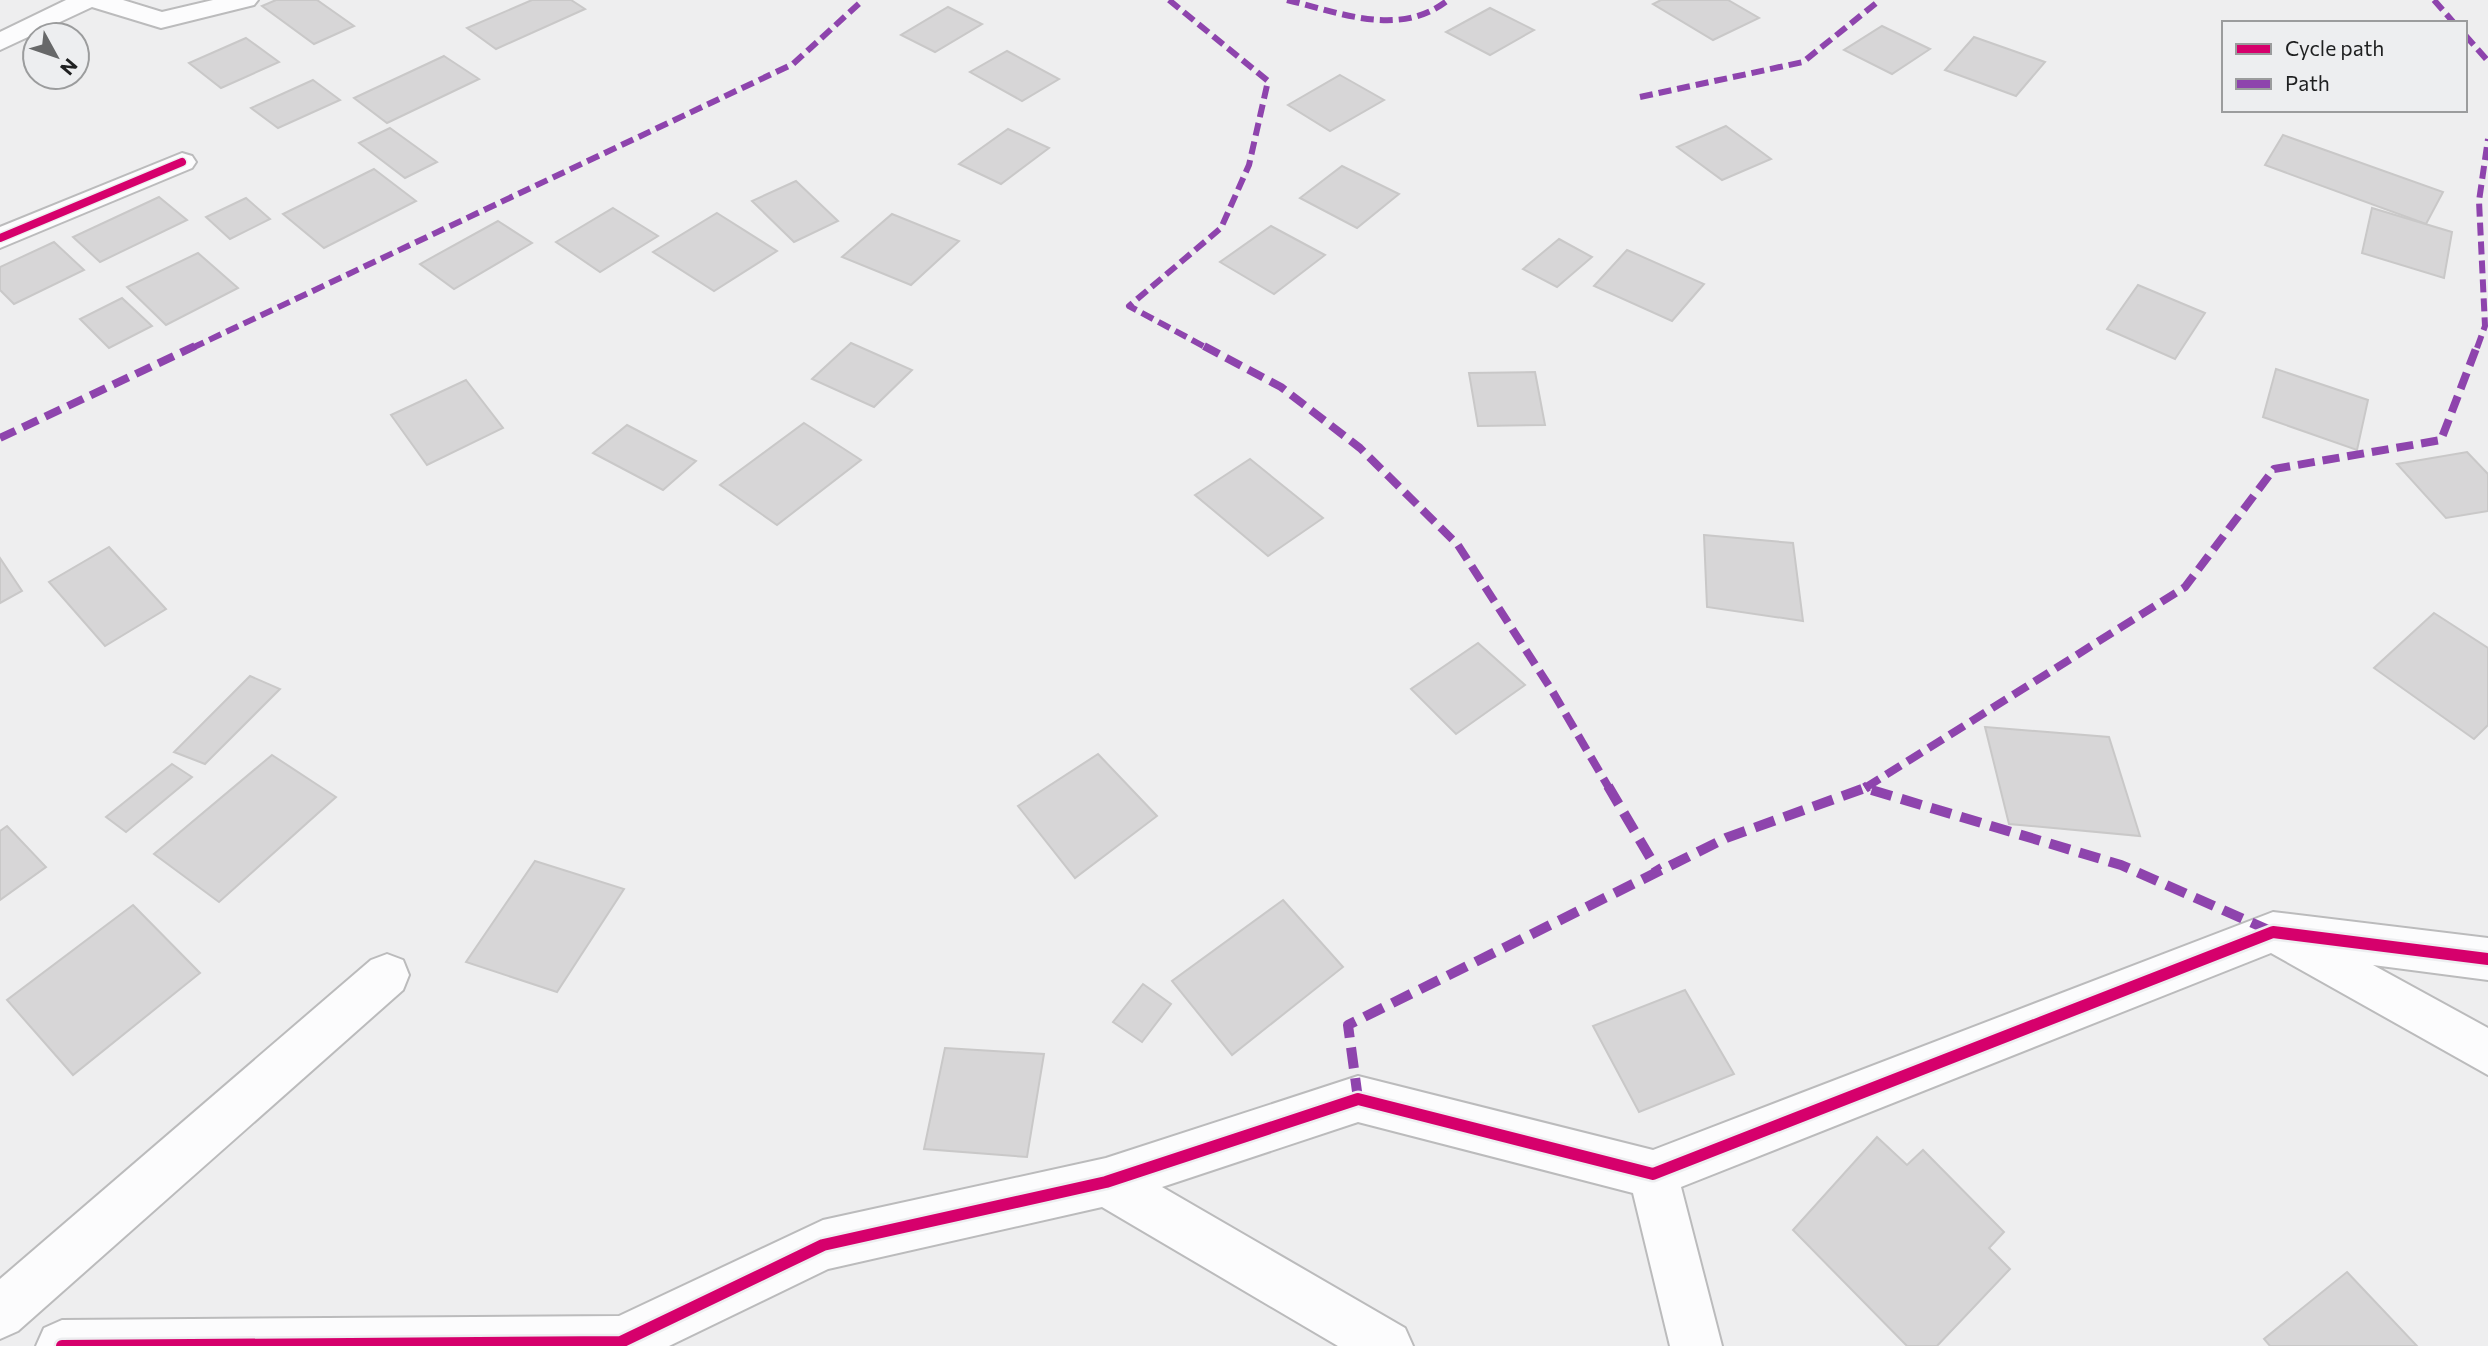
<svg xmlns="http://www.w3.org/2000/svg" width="2488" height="1346" font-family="Commissioner,sans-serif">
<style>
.building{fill:#d7d6d7;stroke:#c9c8c8;stroke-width:2}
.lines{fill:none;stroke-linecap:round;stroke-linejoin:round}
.minor-casing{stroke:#bbbbbc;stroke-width:4}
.minor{fill:#fcfcfd;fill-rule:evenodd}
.quiet-far2{stroke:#8e44ad;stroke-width:6;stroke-dasharray:13 6;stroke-linecap:butt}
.quiet-far1{stroke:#8e44ad;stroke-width:8;stroke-dasharray:17 8;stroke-linecap:butt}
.quiet{stroke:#8e44ad;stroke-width:10;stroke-dasharray:21 10;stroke-linecap:butt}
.cycleway-far1-casing{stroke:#edeef0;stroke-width:11}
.cycleway-casing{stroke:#edeef0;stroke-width:17}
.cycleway-far1{stroke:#d6006c;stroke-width:8}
.cycleway{stroke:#d6006c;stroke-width:12}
</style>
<rect width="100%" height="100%" fill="#eeeeef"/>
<g class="building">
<polygon points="276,0 317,0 354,26 314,44 262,6"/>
<polygon points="532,0 571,0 585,9 496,49 467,28"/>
<polygon points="1661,0 1728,0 1759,18 1713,40 1653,4"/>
<polygon points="948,7 982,24 935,52 901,35"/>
<polygon points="1490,8 1534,30 1490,55 1446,32"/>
<polygon points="1882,26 1930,49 1892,74 1844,50"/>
<polygon points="1974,37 2045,62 2016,96 1945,70"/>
<polygon points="246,38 279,62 221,88 189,63"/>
<polygon points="1007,51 1059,79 1022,101 970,72"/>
<polygon points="444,56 479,79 387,123 354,98"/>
<polygon points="1340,75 1384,100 1330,131 1288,105"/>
<polygon points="313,80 340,100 278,128 251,108"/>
<polygon points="1726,126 1771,159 1722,180 1677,147"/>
<polygon points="390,128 437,162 405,178 359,143"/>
<polygon points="1008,129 1049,148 1001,184 959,164"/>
<polygon points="2283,135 2443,192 2426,224 2265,165"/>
<polygon points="1342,166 1399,194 1357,228 1300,198"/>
<polygon points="374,169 416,201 324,248 283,214"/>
<polygon points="796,181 838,221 794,242 752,201"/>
<polygon points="159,197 187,220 100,262 73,237"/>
<polygon points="246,198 270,219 230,239 206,217"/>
<polygon points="613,208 658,236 600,272 556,242"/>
<polygon points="2372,208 2452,232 2444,278 2362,253"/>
<polygon points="717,213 777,251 714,291 653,252"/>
<polygon points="892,214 959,241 911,285 842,257"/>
<polygon points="498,221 532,243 454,289 420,264"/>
<polygon points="1271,226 1325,255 1274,294 1220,262"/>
<polygon points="1559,239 1592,257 1557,287 1523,269"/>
<polygon points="54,242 84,270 14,304 0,290 0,267"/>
<polygon points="1627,250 1704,284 1672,321 1594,286"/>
<polygon points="198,253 238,288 166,325 127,287"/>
<polygon points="2138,285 2205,313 2175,359 2107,329"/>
<polygon points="122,298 152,326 109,348 80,319"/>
<polygon points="851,343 912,370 874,407 812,379"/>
<polygon points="2276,369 2368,400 2357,450 2263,417"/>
<polygon points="1535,372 1545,425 1478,426 1469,373"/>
<polygon points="466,380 503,428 427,465 391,415"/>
<polygon points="804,423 861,460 777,525 720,485"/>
<polygon points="627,425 696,461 663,490 593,453"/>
<polygon points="2467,452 2488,474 2488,511 2446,518 2397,464"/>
<polygon points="1250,459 1323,518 1268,556 1195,495"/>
<polygon points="1704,535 1793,543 1803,621 1707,607"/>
<polygon points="109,547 166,609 105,646 49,582"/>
<polygon points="0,558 22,591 0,603"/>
<polygon points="2434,613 2488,648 2488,725 2474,739 2374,668"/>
<polygon points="1478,643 1525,685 1456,734 1411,689"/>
<polygon points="250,676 280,689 205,764 174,752"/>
<polygon points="1985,727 2109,737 2140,836 2009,824"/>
<polygon points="1098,754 1157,816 1075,878 1018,806"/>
<polygon points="272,755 336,797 219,902 154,854"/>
<polygon points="172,764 192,777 126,832 106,817"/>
<polygon points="7,826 46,867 0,900 0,831"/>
<polygon points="535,861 624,889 557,992 466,962"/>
<polygon points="1283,900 1343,967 1232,1055 1172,981"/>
<polygon points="133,905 200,973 73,1075 7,1000"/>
<polygon points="1143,984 1171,1004 1142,1042 1113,1022"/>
<polygon points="1685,990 1734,1074 1639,1112 1593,1026"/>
<polygon points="945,1048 1044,1054 1027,1157 924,1149"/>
<polygon points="1877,1137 1907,1165 1923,1150 2004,1232 1989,1248 2010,1269 1937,1346 1907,1346 1793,1230"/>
<polygon points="2347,1272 2417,1346 2270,1346 2264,1339"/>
</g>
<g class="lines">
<defs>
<g id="minor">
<polygon points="66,0 123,0 162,12 213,0 258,0 254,5 161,28 92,7 0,50 0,32"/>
<polygon points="182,153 192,156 196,162 192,168 0,248 0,227"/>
<polygon points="2273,912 2488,938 2488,980 2373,965 2488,1028 2488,1075 2271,953 1681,1187 1722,1346 1670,1346 1633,1193 1358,1122 1162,1187 1405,1328 1413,1346 1338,1346 1102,1207 828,1269 669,1346 36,1346 44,1328 62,1320 619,1316 823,1220 1106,1158 1358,1076 1653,1150"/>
<polygon points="387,954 403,960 409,975 403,990 18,1331 0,1339 0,1279 371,960"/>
</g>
</defs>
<use href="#minor" class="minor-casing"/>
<use href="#minor" class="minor"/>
<g class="quiet-far2">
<polyline points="1169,0 1268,81 1249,165 1221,228 1129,306 1207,348"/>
<path d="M1287,0C1341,13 1400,38 1448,0"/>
<polyline points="2434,0 2454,23"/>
<polyline points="2465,35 2488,61"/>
<polyline points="1640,97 1803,62 1880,0"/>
<polyline points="192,348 793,64 863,0"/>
<polyline points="2477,348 2485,326 2479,201 2488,139"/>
</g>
<g class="quiet-far1">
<polyline points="1204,346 1281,387 1360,448 1458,545 1551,689 1609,788"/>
<polyline points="0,438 195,346"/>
<polyline points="1865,788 2185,587 2274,469 2441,440 2477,346"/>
</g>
<g class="quiet">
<polyline points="1608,786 1658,871"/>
<polyline points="1865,788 1868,786"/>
<polyline points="1358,1099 1348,1025 1726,838 1865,788 2121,865 2273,932"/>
</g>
<defs>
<polyline id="cycleway-far1" points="0,238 182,162"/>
<polyline id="cycleway" points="62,1346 621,1342 823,1245 1106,1182 1358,1099 1653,1174 2273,932 2488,959"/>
</defs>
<use href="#cycleway-far1" class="cycleway-far1-casing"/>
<use href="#cycleway" class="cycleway-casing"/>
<use href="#cycleway-far1" class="cycleway-far1"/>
<use href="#cycleway" class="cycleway"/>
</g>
<rect x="2222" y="21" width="245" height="91" fill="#edeef0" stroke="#9b9c9d" stroke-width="2"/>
<rect x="2236" y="44" width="35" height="10" fill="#d6006c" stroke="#9b9c9d" stroke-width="2"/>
<text x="2285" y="56" font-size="21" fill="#1f2021">Cycle path</text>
<rect x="2236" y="79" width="35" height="10" fill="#8e44ad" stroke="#9b9c9d" stroke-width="2"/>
<text x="2285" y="91" font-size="21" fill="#1f2021">Path</text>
<g transform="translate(56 56) rotate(130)"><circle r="33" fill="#edeef0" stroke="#9b9c9d" stroke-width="2"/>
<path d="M0-5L12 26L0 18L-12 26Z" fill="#676869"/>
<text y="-10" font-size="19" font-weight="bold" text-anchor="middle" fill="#1f2021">N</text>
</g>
</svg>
